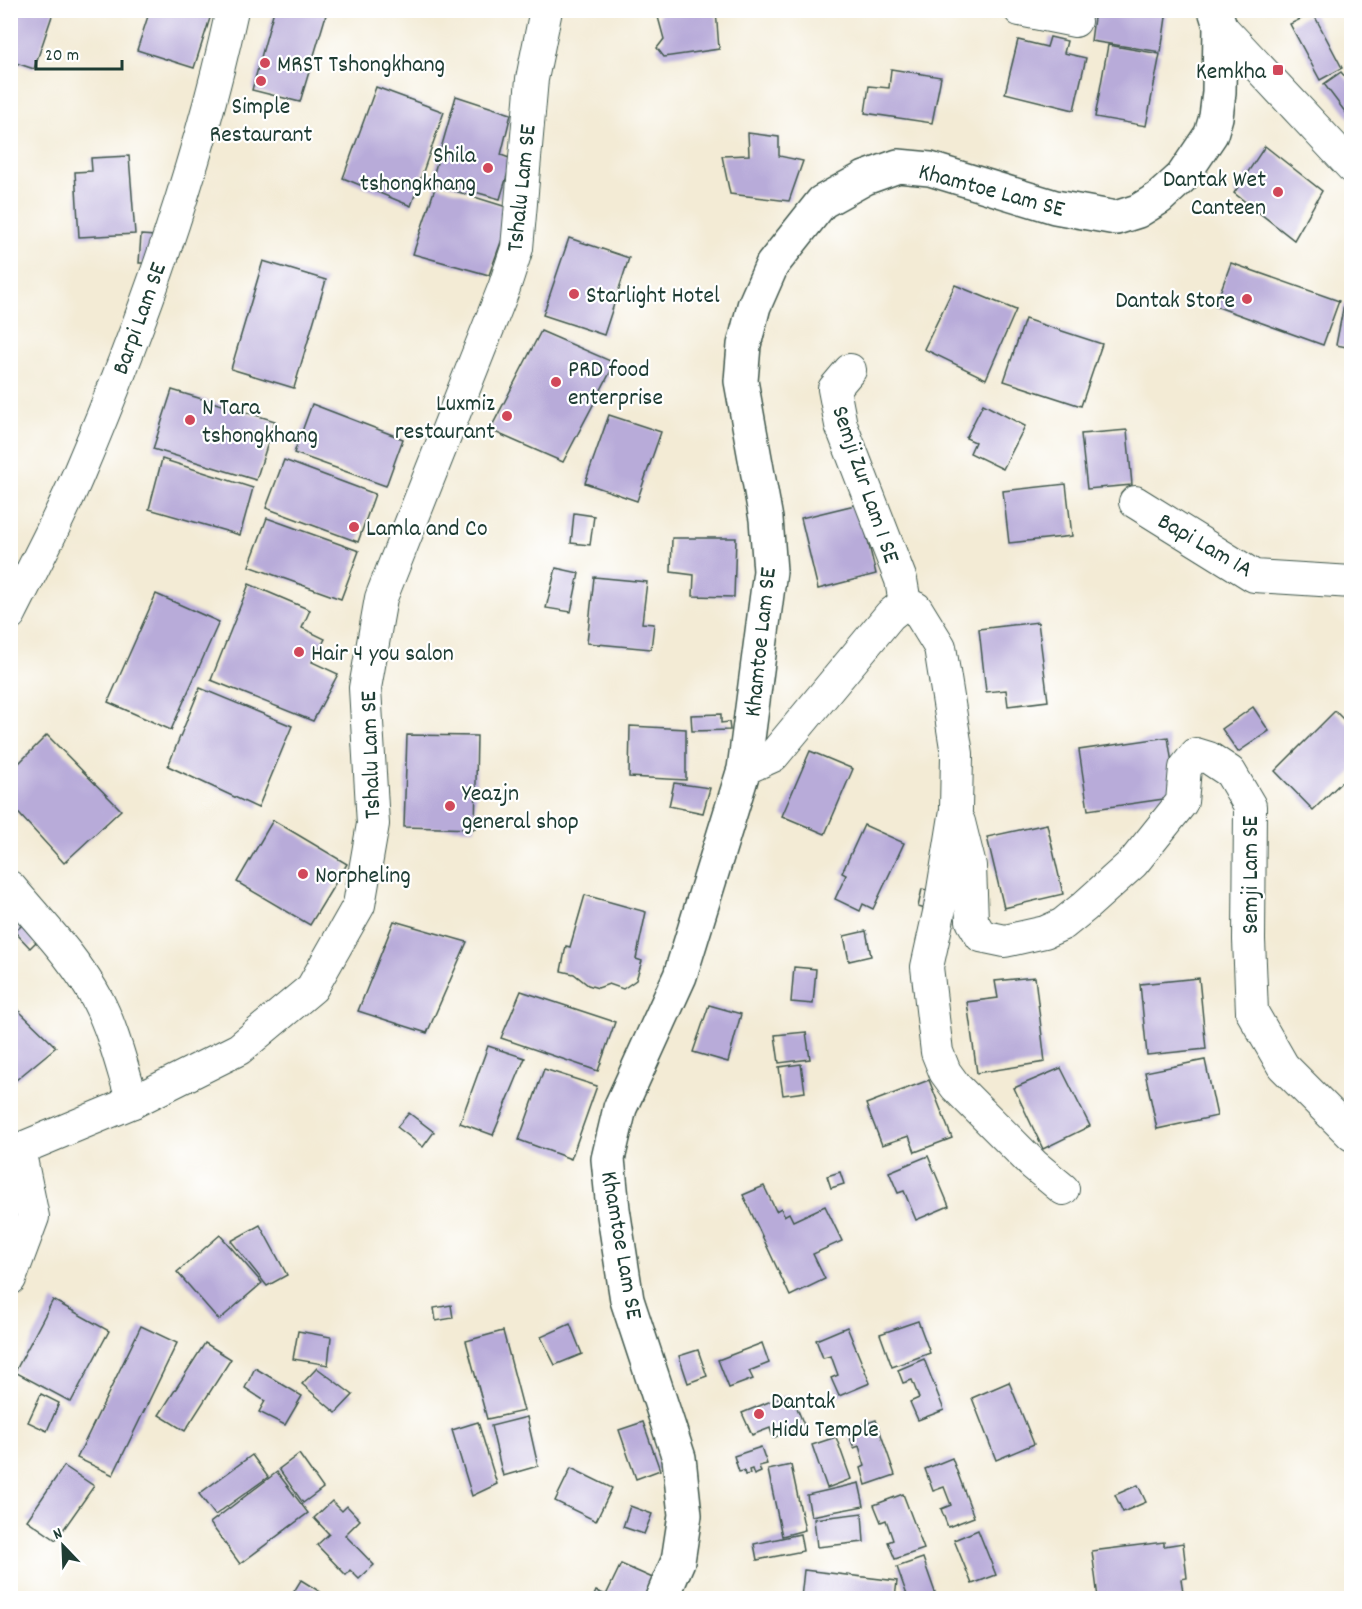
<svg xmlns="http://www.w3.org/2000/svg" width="1362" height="1609" font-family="Dekko,sans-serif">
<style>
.building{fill:#b8abd9}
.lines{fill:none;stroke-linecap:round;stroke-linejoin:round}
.minor-casing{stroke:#3f574c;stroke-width:34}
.primary-casing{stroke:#3f574c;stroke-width:36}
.minor{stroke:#fff;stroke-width:32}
.primary{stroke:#fff;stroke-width:33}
.poi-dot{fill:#d1495b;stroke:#fff;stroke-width:2}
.labels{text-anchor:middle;stroke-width:4.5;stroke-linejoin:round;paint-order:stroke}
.poi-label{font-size:24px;fill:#1f3d34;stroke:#fff;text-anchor:start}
.street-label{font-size:24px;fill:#1f3d34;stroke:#fff}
</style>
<rect width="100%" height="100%" fill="#fff"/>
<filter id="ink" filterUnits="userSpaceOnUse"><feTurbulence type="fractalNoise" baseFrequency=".0167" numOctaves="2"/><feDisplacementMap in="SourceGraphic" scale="12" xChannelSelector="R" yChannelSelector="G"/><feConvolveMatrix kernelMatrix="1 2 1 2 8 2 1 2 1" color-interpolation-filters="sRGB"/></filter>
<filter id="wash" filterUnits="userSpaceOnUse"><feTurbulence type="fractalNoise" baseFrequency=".008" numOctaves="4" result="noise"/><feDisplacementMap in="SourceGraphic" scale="24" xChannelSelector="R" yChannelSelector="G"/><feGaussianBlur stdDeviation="1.35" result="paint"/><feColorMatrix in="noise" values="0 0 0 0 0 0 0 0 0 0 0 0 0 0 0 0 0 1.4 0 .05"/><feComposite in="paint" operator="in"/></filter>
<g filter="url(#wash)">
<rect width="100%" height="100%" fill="#f3ebd5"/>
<g id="blocks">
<g class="building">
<polygon points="10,10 54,10 34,69 10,61"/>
<polygon points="150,10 212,12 194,68 137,50"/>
<polygon points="274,10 312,10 326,15 300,102 252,90"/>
<polygon points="686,10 716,10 719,49 664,57 657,48 664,39 658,17 661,13"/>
<polygon points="1095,10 1167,10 1161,52 1091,41"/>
<polygon points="1313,13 1342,68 1320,80 1290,24"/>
<polygon points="1050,37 1067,41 1064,53 1086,58 1074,110 1005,93 1018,40 1047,47"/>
<polygon points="1108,45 1160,54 1146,126 1095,117"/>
<polygon points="891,69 941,77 932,123 865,113 869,86 889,88"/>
<polygon points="1341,72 1352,85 1352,121 1324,84"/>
<polygon points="376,87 444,112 411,206 343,178"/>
<polygon points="456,96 511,114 501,155 512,159 500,199 432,180"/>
<polygon points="748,133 779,137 779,156 803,161 789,201 730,194 722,156 749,155"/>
<polygon points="1265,146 1322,191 1294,240 1234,193"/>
<polygon points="129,156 135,234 79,237 75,172 92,171 91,158"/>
<polygon points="436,185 513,209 489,275 413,254"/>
<polygon points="141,235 155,236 153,263 139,263"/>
<polygon points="569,238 629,258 604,335 543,315"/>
<polygon points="263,261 326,280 294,388 231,369"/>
<polygon points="1231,263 1339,301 1323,345 1215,306"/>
<polygon points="955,285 1016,310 986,379 924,349"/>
<polygon points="1344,304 1352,306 1352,348 1336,345"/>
<polygon points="1025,319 1102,344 1081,406 1004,381"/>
<polygon points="541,331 615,363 563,462 490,430"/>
<polygon points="172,390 275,421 256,480 153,449"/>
<polygon points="312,404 403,439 386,486 294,453"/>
<polygon points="983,404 1025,426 1003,469 970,453 975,442 966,438"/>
<polygon points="609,415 661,432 637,501 585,483"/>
<polygon points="1127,430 1132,485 1087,489 1081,434"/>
<polygon points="162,459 253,488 240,535 149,509"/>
<polygon points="284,460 375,494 358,542 266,508"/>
<polygon points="1066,484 1072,536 1009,543 1003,491"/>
<polygon points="859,504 876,574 818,589 801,518"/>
<polygon points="574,513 594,516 590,545 571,543"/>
<polygon points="267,518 359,551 341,599 249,566"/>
<polygon points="672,538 736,538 734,597 693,596 694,575 671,572"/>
<polygon points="556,568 579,573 571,612 546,608"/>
<polygon points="594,577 647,582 642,623 654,624 651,649 587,643"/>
<polygon points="249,584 310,610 302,628 325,639 312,662 338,674 313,721 211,680"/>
<polygon points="156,594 219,622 171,730 108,702"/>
<polygon points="1038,622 1048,701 1008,706 1006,690 986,692 979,629"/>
<polygon points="200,688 292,726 258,808 168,766"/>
<polygon points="1253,707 1269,731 1238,752 1222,729"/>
<polygon points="1335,711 1352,728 1352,772 1313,810 1275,771"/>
<polygon points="721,714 721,723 729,722 730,730 692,731 691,715"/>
<polygon points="630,726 686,729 686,780 629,777"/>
<polygon points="47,735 121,810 64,863 10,804 10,772"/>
<polygon points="407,735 477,736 475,829 404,827"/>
<polygon points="1168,737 1177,797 1088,810 1079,750"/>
<polygon points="810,751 853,769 825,834 782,816"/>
<polygon points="674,783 710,788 703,813 669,806"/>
<polygon points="273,820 347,864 310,925 237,882"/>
<polygon points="1047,824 1063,894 1004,908 987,837"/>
<polygon points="864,825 904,843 873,909 863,904 860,911 835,899 846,875 842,873"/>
<polygon points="922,889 937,892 933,911 918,907"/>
<polygon points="585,895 646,912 636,959 642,961 636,980 623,989 609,984 598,988 588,985 574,974 561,971 566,946 570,947"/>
<polygon points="28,919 43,935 30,948 15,932"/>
<polygon points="394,921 467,942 427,1033 358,1011"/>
<polygon points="866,931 871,956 849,961 844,936"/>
<polygon points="794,967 816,969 813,1004 791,1002"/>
<polygon points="1035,977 1045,1062 977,1073 967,1002 998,998 995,981"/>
<polygon points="1199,978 1206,1049 1147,1055 1140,984"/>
<polygon points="521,991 615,1022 598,1071 501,1038"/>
<polygon points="709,1005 741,1014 728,1062 693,1052"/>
<polygon points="18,1010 56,1047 10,1085 10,1017"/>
<polygon points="806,1032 810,1059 779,1063 775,1035"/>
<polygon points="488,1046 525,1058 493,1135 460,1123"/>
<polygon points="1205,1060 1217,1116 1157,1129 1145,1072"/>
<polygon points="801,1064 805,1092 783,1095 779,1067"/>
<polygon points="1061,1068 1090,1126 1043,1149 1014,1088"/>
<polygon points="544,1069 597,1086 571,1159 519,1140"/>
<polygon points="929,1080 952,1138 915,1152 909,1136 882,1145 866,1104"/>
<polygon points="409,1113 434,1132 423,1147 397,1127"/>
<polygon points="928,1156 949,1206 916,1220 904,1191 898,1193 889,1172"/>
<polygon points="840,1172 844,1184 831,1188 827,1176"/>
<polygon points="764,1186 776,1211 781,1208 784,1216 789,1213 793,1221 825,1206 842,1241 813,1254 825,1279 790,1296 743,1195"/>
<polygon points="260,1225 287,1275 267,1286 231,1241"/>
<polygon points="220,1235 262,1283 219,1320 177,1272"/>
<polygon points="53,1300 109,1331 71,1402 15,1372"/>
<polygon points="451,1305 453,1318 436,1321 434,1308"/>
<polygon points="918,1321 930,1353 892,1367 880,1334"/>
<polygon points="570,1324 582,1354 555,1365 541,1337"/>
<polygon points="141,1326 177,1343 113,1475 77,1458"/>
<polygon points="847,1327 870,1383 839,1396 831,1378 838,1375 831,1356 823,1358 816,1340"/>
<polygon points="298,1331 331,1337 328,1365 293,1359"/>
<polygon points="503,1331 524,1411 487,1419 466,1341"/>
<polygon points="205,1343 231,1359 185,1431 159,1415"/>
<polygon points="762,1343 769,1363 749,1371 753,1379 729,1388 718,1360"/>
<polygon points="698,1350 707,1376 688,1383 679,1356"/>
<polygon points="924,1359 944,1410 918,1420 910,1402 919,1398 912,1380 903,1383 898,1370"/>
<polygon points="255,1368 302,1396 285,1425 259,1412 265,1401 245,1388"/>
<polygon points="317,1368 353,1395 336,1413 302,1384"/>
<polygon points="1009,1382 1034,1444 996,1460 972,1398"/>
<polygon points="41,1394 59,1403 47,1431 28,1422"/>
<polygon points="786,1395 790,1405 795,1403 804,1425 773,1438 770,1428 752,1435 742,1413"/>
<polygon points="527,1417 538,1466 503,1476 491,1426"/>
<polygon points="876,1420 895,1475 866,1485 861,1468 865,1466 859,1446 854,1448 847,1430"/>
<polygon points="478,1422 497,1484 472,1496 452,1430"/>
<polygon points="643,1422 660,1470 636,1479 619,1430"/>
<polygon points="836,1437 851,1479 827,1488 812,1445"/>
<polygon points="761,1447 767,1464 759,1466 761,1472 754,1475 752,1469 749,1470 750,1474 745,1475 744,1471 739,1472 734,1456"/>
<polygon points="299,1454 323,1488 303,1503 279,1469"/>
<polygon points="252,1455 268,1477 215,1515 199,1494"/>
<polygon points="952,1458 974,1517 948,1527 941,1509 951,1505 944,1487 933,1491 925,1469"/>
<polygon points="791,1465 805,1530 782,1536 768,1470"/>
<polygon points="64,1466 94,1486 56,1540 27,1520"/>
<polygon points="571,1468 612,1488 596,1521 555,1501"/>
<polygon points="277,1472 308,1513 240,1564 210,1523"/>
<polygon points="859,1483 864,1506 811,1516 807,1495"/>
<polygon points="1138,1485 1146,1502 1123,1512 1115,1495"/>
<polygon points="903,1494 924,1549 895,1559 888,1542 893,1540 886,1520 881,1522 874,1505"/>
<polygon points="332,1501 342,1511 347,1506 360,1520 345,1535 374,1565 359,1579 350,1570 346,1575 317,1545 329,1534 314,1518"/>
<polygon points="630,1506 652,1514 644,1534 623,1527"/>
<polygon points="862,1513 864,1542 817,1547 814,1519"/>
<polygon points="978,1530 996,1575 972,1584 954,1540"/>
<polygon points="800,1534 803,1551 757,1560 754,1544"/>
<polygon points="1164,1542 1164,1546 1183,1543 1187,1578 1181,1579 1184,1598 1098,1598 1092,1551"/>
<polygon points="923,1558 937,1598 908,1598 897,1567"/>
<polygon points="621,1564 657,1580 649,1598 593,1598 596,1591 606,1595"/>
<polygon points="804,1570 897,1581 895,1598 801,1598"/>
<polygon points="301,1580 330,1598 290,1598"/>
</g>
</g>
</g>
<g filter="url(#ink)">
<use href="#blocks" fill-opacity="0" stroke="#3f574c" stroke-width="1.5"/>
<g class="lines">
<defs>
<g id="minor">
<polyline points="1020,10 1075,21"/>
<polyline points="1220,26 1352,167"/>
<polyline points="850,370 834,389 841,425 901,580 905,603"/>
<polyline points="1135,502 1254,576 1352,582"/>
<path d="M10,614C33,568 58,522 78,475C141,327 198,168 232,10"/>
<polyline points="744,769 773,756 890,615 905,603 916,608 940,647 957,754 956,810 940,908 927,967 937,1052 945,1072 956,1087 1034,1165 1063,1189"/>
<polyline points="959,822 970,866 972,921 981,936 1005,941 1045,932 1063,924 1084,907 1133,863 1182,802 1185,768 1196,754 1209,758 1230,772 1250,806 1249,940 1252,1012 1283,1066 1352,1135"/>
<path d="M10,887C40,923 76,959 98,1001C114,1032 122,1068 133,1102"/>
<polyline points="10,1153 133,1102 239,1049 312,988 359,905 373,824 365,688 381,598 504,288 517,248 532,79 546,10"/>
<polyline points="10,1279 33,1217 19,1149"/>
</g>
<polyline id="primary" points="662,1598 678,1561 685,1515 679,1458 627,1300 613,1209 608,1159 620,1108 680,976 744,769 770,571 766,519 741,381 744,345 754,306 772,265 822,202 865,178 898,166 930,169 1055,207 1116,218 1138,211 1159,198 1182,177 1211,134 1216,117 1219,92 1220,26 1215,10"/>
</defs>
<use href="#minor" class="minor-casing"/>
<use href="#primary" class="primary-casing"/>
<use href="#minor" class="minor"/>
<use href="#primary" class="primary"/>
</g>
</g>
<g class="poi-dot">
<circle cx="265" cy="63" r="6"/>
<rect x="1272" y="64" width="12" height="12" rx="3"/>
<circle cx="261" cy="81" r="6"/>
<circle cx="488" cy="168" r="6"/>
<circle cx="1278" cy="192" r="6"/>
<circle cx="574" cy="294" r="6"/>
<circle cx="1247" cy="299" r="6"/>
<circle cx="556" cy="382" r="6"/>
<circle cx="507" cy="416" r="6"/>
<circle cx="190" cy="420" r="6"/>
<circle cx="354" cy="527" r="6"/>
<circle cx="299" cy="652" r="6"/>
<circle cx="450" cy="806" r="6"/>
<circle cx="303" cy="874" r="6"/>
<circle cx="759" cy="1414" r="6"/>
</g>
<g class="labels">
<g class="poi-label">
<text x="277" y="71">MRST Tshongkhang</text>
<text x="1266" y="78" text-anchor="end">Kemkha</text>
<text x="261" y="113" text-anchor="middle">Simple<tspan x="261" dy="28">Restaurant</tspan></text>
<text x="476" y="162" text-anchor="end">Shila<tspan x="476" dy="28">tshongkhang</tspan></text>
<text x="1266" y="186" text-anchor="end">Dantak Wet<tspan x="1266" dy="28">Canteen</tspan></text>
<text x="586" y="302">Starlight Hotel</text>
<text x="1235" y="307" text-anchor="end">Dantak Store</text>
<text x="568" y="376">PRD food<tspan x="568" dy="28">enterprise</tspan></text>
<text x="495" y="410" text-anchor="end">Luxmiz<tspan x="495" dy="28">restaurant</tspan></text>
<text x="202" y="414">N Tara<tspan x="202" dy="28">tshongkhang</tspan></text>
<text x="366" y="535">Lamla and Co</text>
<text x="311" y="660">Hair 4 you salon</text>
<text x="462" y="800">Yeazjn<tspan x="462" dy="28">general shop</tspan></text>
<text x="315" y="882">Norpheling</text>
<text x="771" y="1408">Dantak<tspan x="771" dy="28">Hidu Temple</tspan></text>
</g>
<g class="street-label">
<text transform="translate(520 188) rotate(-84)" y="8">Tshalu Lam SE</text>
<text transform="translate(992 189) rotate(15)" y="8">Khamtoe Lam SE</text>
<text transform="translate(138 318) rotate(-70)" y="8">Barpi Lam SE</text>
<text transform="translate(867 484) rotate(71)" y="8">Semji Zur Lam 1 SE</text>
<text transform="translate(1206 544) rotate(30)" y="8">Bapi Lam 1A</text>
<text transform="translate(759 642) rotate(-84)" y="8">Khamtoe Lam SE</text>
<text transform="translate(369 755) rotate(-92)" y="8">Tshalu Lam SE</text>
<text transform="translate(1249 875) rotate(-90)" y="8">Semji Lam SE</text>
<text transform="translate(623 1245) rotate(80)" y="8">Khamtoe Lam SE</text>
</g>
</g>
<rect width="1362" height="1609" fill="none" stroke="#fff" stroke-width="36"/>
<g transform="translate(63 1546) rotate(337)" stroke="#ffffff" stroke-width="4.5" paint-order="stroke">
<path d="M0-4.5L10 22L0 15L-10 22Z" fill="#1f3d34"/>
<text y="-9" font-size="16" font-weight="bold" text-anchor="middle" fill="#1f3d34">N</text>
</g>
<path d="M36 60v9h86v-9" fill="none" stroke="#1f3d34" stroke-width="3"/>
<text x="45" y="60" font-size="18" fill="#1f3d34" stroke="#ffffff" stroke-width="4.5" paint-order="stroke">20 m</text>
</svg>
